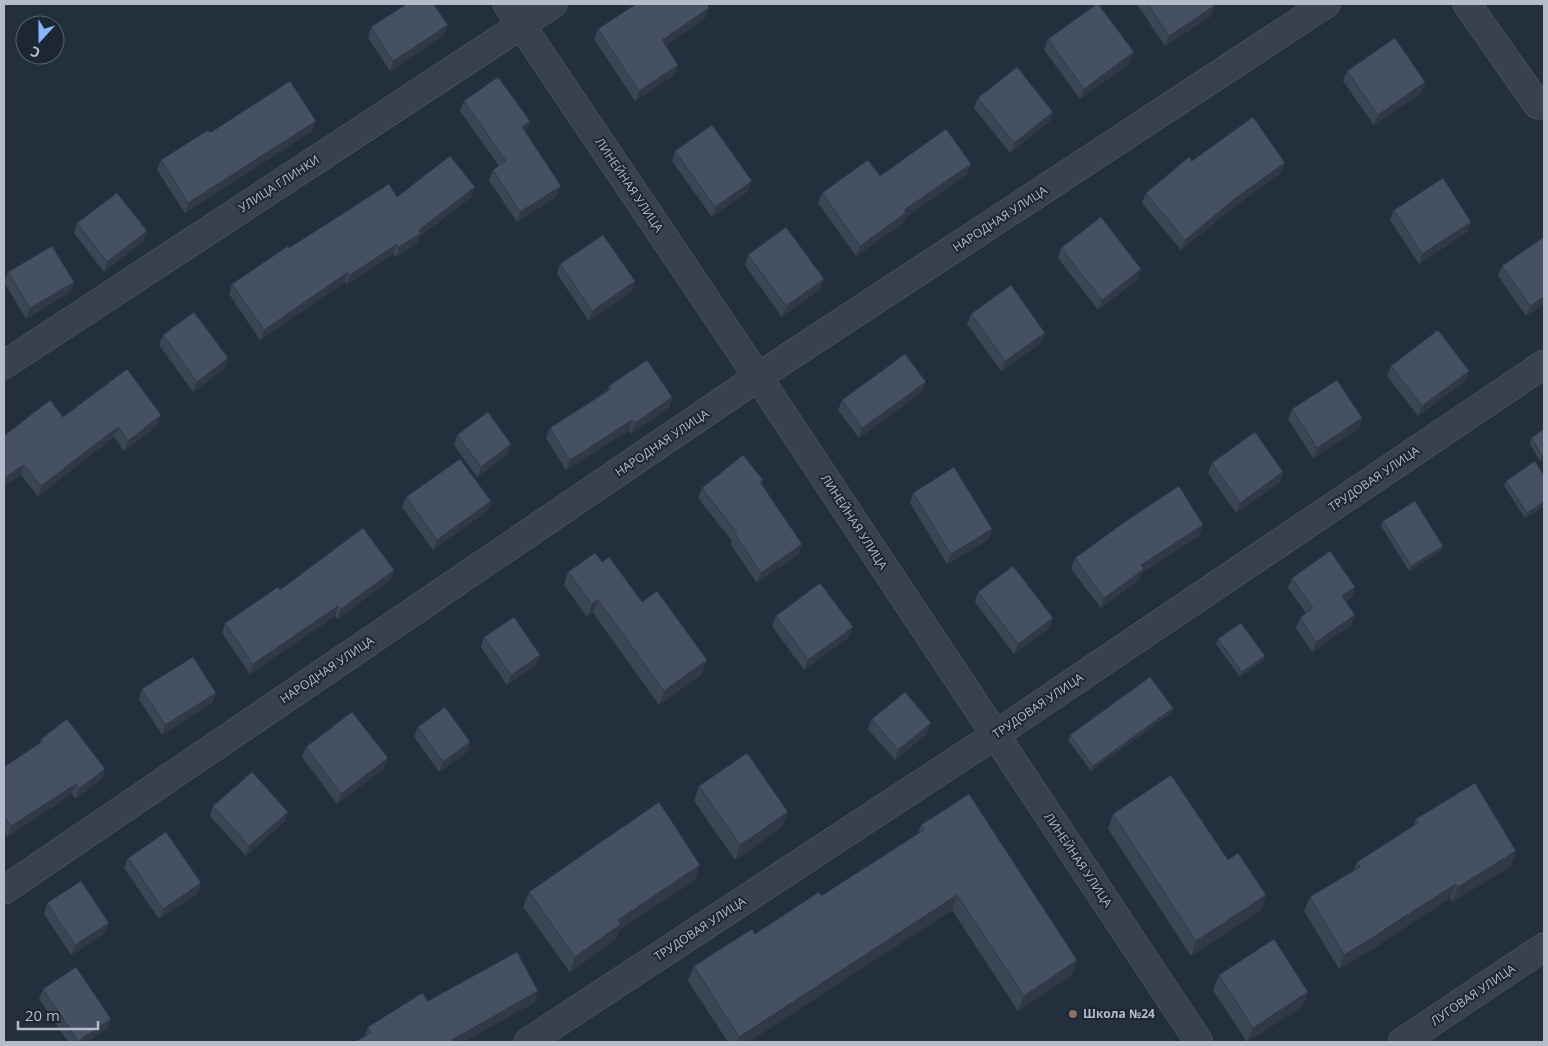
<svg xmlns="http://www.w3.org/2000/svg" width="1548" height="1046" font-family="'Open Sans',sans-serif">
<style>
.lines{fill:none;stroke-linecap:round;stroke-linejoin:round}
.minor-casing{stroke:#565f6c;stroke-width:29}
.minor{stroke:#38414e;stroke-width:28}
.wall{fill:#3b4654}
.shaded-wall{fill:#303945}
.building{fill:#455162;stroke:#303945}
.education-dot{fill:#8d6e63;stroke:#1d2633;stroke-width:2}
.labels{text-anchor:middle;stroke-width:4;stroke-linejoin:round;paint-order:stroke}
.street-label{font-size:12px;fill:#b4bcc9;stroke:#1d2633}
.poi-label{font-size:12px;font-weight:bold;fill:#b4bcc9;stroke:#1d2633;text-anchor:start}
</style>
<rect width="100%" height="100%" fill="#242f3e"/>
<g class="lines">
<defs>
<g id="minor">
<polyline points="507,4 758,377 1199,1042"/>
<polyline points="1467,4 1538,105"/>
<polyline points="4,365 553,4"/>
<polyline points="4,890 758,377 1326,4"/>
<polyline points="528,1042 995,735 1544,364"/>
<polyline points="1402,1042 1544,947"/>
</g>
</defs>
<use href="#minor" class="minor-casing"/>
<use href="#minor" class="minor"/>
</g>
<g class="wall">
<polygon points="638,4 705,18 665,46 678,65 674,75 635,101 594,39 598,29"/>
<polygon points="1137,4 1213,4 1214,6 1211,16 1165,46"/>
<polygon points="371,27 444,35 390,71 368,38"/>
<polygon points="1048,39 1130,63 1080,99 1044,50"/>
<polygon points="1347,71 1425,82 1422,92 1374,125 1343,81"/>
<polygon points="978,98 1053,112 1049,122 1010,153 974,108"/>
<polygon points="464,101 530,121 526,131 525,132 557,196 517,222 489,180 493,170 499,166 460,111"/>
<polygon points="316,121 312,131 185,213 157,170 161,160 210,133"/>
<polygon points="675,151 748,191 712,217 672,161"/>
<polygon points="1192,161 1281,173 1230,210 1181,250 1142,203 1146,193"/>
<polygon points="967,174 905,218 903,223 856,256 818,203 822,193 880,176"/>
<polygon points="397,197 471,197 419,237 417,243 396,257 393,254 346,285 345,282 260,340 229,294 232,284 289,248"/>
<polygon points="1394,210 1471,222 1467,232 1419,264 1390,220"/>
<polygon points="77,223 147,231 143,241 104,272 74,233"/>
<polygon points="1061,248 1138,279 1098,310 1058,258"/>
<polygon points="748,255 824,279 820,289 782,317 745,265"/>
<polygon points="560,264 635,281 632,291 589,321 557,274"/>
<polygon points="1502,266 1544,304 1526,316 1498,276"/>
<polygon points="8,272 74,282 70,292 26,319 4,282"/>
<polygon points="971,314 1045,333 1041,343 1001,371 967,324"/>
<polygon points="163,335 225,368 193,392 159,345"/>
<polygon points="1391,366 1469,371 1465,381 1418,416 1387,376"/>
<polygon points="609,386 672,397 669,407 631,434 629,430 566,470 546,438 550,428 608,390"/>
<polygon points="922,392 859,438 838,410 842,400"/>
<polygon points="1292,409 1359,428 1313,458 1288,419"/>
<polygon points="63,417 158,425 124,451 114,437 38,496 21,475 4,486 4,436"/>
<polygon points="457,435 511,444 508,454 477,477 454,445"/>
<polygon points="1531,438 1544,459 1540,461 1530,444"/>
<polygon points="1212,463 1283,472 1280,482 1236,513 1208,473"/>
<polygon points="1544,476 1544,506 1525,518 1504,486 1506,481"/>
<polygon points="763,480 761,484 799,554 757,583 731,545 732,541 698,498 702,488"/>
<polygon points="913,493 989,539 947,564 910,503"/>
<polygon points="406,497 491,501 487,511 433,550 402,507"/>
<polygon points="1383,521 1443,546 1441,551 1409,571 1381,526"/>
<polygon points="1200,535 1143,572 1140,579 1101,608 1071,569 1075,558"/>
<polygon points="602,562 642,602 702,674 659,705 593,613 587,617 564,585 568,572"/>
<polygon points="394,570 390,580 337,619 335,616 250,674 222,633 225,623 280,590"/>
<polygon points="1292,578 1355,587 1352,597 1345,602 1351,625 1312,652 1296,628 1300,618 1306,613 1288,588"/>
<polygon points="978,592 1053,618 1049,628 1014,654 975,602"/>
<polygon points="776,616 849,637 804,670 772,626"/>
<polygon points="484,637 536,665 507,685 481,647"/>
<polygon points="1218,639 1265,656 1263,661 1240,677 1216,644"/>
<polygon points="142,689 216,693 212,703 162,735 139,699"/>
<polygon points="1173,708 1171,713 1091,771 1068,740 1070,735"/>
<polygon points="872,719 927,733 895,760 868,729"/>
<polygon points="418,727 470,742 467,752 439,772 414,737"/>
<polygon points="41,739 105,769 102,779 75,799 72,794 7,837 4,831 4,767 39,744"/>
<polygon points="306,747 384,768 337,804 302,757"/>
<polygon points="699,786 782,827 735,860 694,801"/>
<polygon points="213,806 288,812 284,822 246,856 210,816"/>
<polygon points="1113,814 1228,860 1266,895 1261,910 1191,956 1108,829"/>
<polygon points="1416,819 1511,866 1452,902 1450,898 1381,943 1380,945 1339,969 1304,911 1310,897 1354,870 1357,862 1413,826"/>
<polygon points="921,825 1077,960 1072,975 1018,1011 952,910 748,1042 728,1042 688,981 694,966 755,934 821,896 918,834"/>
<polygon points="128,858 198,893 159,919 124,868"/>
<polygon points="700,865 695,880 619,930 616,939 570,972 523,907 529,892"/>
<polygon points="47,903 105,933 71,955 44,914"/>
<polygon points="1219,975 1303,1006 1247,1042 1213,990"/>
<polygon points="43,989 111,1019 107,1029 87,1042 68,1042 39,999"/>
<polygon points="428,1001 534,1003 364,1037 368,1027"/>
</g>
<g class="shaded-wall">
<polygon points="1214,6 1211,16 1165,46 1169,36"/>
<polygon points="709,8 705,18 658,50 662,40"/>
<polygon points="448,25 444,35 390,71 393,61"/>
<polygon points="1134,52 1130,63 1080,99 1084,89"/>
<polygon points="678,65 674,75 635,101 639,91"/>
<polygon points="1425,82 1422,92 1374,125 1378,115"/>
<polygon points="1053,112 1049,122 1010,153 1014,143"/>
<polygon points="316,121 312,131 185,213 188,203"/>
<polygon points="530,121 526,131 518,137 522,127"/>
<polygon points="1285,163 1281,173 1230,210 1181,250 1185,240 1233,200"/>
<polygon points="971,164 967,174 905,218 903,223 856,256 860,246 904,210"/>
<polygon points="752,181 748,191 712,217 715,207"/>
<polygon points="561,186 557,196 517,222 520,212"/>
<polygon points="475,187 471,197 419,237 417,243 396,257 399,247 419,230"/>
<polygon points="1471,222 1467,232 1419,264 1422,254"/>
<polygon points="147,231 143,241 104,272 107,262"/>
<polygon points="397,244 393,254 346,285 350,275"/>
<polygon points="1141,269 1138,279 1098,310 1102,300"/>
<polygon points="348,272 345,282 260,340 264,330"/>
<polygon points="824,279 820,289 782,317 786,306"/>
<polygon points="635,281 632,291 589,321 592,311"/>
<polygon points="74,282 70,292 26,319 30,308"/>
<polygon points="1544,297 1544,304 1526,316 1530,306"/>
<polygon points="1045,333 1041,343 1001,371 1005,361"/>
<polygon points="228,358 225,368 193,392 197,382"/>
<polygon points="1469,371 1465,381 1418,416 1422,406"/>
<polygon points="926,382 922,392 859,438 862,428"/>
<polygon points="672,397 669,407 631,434 635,423"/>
<polygon points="161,415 158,425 124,451 128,441"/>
<polygon points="1362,418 1359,428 1313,458 1317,448"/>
<polygon points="632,420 629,430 566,470 570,460"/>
<polygon points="118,427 114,437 38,496 41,486"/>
<polygon points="511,444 508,454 477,477 481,467"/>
<polygon points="1544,455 1544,459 1540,461 1542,456"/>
<polygon points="24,465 21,475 4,486 4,478"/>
<polygon points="1283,472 1280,482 1236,513 1240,503"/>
<polygon points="491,501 487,511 433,550 437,540"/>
<polygon points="1544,502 1544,506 1525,518 1527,513"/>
<polygon points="1203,525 1200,535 1143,572 1140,579 1101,608 1104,598 1141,565"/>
<polygon points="992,529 989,539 947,564 951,554"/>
<polygon points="802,544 799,554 757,583 761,573"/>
<polygon points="1443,546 1441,551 1409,571 1411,566"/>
<polygon points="394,570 390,580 337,619 341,609"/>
<polygon points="1355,587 1352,597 1338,607 1342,596"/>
<polygon points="598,600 593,613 587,617 592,604"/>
<polygon points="338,606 335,616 250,674 253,664"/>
<polygon points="1355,615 1351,625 1312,652 1316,642"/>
<polygon points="1053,618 1049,628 1014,654 1018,644"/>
<polygon points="853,627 849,637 804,670 808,660"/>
<polygon points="540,655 536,665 507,685 511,675"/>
<polygon points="1265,656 1263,661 1240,677 1242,672"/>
<polygon points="707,660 702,674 659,705 664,691"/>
<polygon points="216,693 212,703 162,735 165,725"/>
<polygon points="1173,708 1171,713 1091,771 1093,766"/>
<polygon points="931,723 927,733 895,760 898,750"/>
<polygon points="470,742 467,752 439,772 443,762"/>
<polygon points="388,758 384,768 337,804 341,794"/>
<polygon points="105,769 102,779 75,799 79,789"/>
<polygon points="76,784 72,794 7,837 11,826"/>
<polygon points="288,812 284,822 246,856 249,846"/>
<polygon points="788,812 782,827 735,860 740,845"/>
<polygon points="1516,851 1511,866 1452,902 1458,887"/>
<polygon points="700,865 695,880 619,930 616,939 570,972 575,957 618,920"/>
<polygon points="201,883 198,893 159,919 163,909"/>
<polygon points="1456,884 1450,898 1381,943 1380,945 1339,969 1344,955"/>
<polygon points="957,895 952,910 748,1042 737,1042 739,1037"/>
<polygon points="1266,895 1261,910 1191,956 1196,941"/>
<polygon points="109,923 105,933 71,955 75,945"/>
<polygon points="1077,960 1072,975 1018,1011 1024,996"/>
<polygon points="538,991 534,1003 464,1042 451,1042 452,1040"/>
<polygon points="1308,992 1303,1006 1247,1042 1253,1028"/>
<polygon points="111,1019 107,1029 87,1042 78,1042 78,1041"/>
</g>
<g class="building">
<polygon points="407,4 433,4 448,25 393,61 371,27"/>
<polygon points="636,4 707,4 709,8 662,40 678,65 639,91 598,29"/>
<polygon points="1097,4 1098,4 1134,52 1084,89 1048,39"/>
<polygon points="1148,4 1213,4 1214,6 1169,36"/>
<polygon points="1395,38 1425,82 1378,115 1347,71"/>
<polygon points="1017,67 1053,112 1014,143 978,98"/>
<polygon points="498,77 530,121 522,127 561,186 520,212 493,170 506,161 464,101"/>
<polygon points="290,81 316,121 188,203 161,160 208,130 210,133"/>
<polygon points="1253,117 1285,163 1233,200 1185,240 1146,193 1189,157 1192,161"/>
<polygon points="712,125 752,181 715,207 675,151"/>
<polygon points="946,129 971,164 904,210 906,213 860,246 822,193 868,160 880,176"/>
<polygon points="450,156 475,187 419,230 421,233 399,247 397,244 350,275 348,272 264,330 232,284 288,246 289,248 389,184 397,197"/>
<polygon points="1443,178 1471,222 1422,254 1394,210"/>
<polygon points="117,193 147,231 107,262 77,223"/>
<polygon points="1101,217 1141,269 1102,300 1061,248"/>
<polygon points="786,227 824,279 786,306 748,255"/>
<polygon points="603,235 635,281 592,311 560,264"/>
<polygon points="1544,237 1544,297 1530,306 1502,266"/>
<polygon points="52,246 74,282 30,308 8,272"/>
<polygon points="1011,285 1045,333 1005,361 971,314"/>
<polygon points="194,312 228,358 197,382 163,335"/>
<polygon points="1438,330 1469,371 1422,406 1391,366"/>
<polygon points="905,354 926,382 862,428 842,400"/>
<polygon points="647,360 672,397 635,423 632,420 570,460 550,428 611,389 609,386"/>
<polygon points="127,369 161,415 128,441 118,427 41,486 24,465 4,478 4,436 50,400 63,417"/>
<polygon points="1337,380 1362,418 1317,448 1292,409"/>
<polygon points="488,412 511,444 481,467 457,435"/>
<polygon points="1544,429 1544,455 1542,456 1531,438"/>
<polygon points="1255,432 1283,472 1240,503 1212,463"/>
<polygon points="743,455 763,480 760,482 802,544 761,573 735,534 737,533 702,488"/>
<polygon points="460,459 491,501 437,540 406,497"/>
<polygon points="1535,461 1544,476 1544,502 1527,513 1506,481"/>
<polygon points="954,467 992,529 951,554 913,493"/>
<polygon points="1179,486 1203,525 1141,565 1144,569 1104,598 1075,558 1129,519"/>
<polygon points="1415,501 1443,546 1411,566 1383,521"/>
<polygon points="363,528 394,570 341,609 338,606 253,664 225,623 278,587 280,590"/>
<polygon points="1330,551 1355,587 1342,596 1355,615 1316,642 1300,618 1313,608 1292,578"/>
<polygon points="595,553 602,562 609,557 642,602 657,591 707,660 664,691 598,600 592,604 568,572"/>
<polygon points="1013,566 1053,618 1018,644 978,592"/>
<polygon points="820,583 853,627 808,660 776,616"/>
<polygon points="514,617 540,655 511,675 484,637"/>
<polygon points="1241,623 1265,656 1242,672 1218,639"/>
<polygon points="193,657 216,693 165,725 142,689"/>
<polygon points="1150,677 1173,708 1093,766 1070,735"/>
<polygon points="905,692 931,723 898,750 872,719"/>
<polygon points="445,707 470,742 443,762 418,727"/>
<polygon points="352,712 388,758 341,794 306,747"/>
<polygon points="67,719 105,769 79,789 76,784 11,826 4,816 4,817 4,767 43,741 41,739"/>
<polygon points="747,753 788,812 740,845 699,786"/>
<polygon points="252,772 288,812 249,846 213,806"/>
<polygon points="1171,775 1228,860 1238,853 1266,895 1196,941 1113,814"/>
<polygon points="1475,783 1516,851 1458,887 1456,884 1385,929 1385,930 1344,955 1310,897 1360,867 1357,862 1418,823 1416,819"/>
<polygon points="969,794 1077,960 1024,996 957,895 739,1037 694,966 752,929 755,934 819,892 821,896 924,830 921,825"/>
<polygon points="659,802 700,865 618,920 621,924 575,957 529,892"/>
<polygon points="166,832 201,883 163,909 128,858"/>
<polygon points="81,881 109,923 75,945 47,903"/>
<polygon points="1274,939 1308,992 1253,1028 1219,975"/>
<polygon points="517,952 538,991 452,1040 454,1042 355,1042 371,1033 368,1027 422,993 428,1001"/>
<polygon points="76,967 111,1019 78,1041 43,989"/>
</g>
<circle class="education-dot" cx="1073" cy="1014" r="5"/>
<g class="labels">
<g class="street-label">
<text transform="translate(279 184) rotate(-33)" y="4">УЛИЦА ГЛИНКИ</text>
<text transform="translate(629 185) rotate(56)" y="4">ЛИНЕЙНАЯ УЛИЦА</text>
<text transform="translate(1000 219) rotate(-33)" y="4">НАРОДНАЯ УЛИЦА</text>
<text transform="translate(662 443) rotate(-34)" y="4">НАРОДНАЯ УЛИЦА</text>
<text transform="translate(1374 479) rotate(-34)" y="4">ТРУДОВАЯ УЛИЦА</text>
<text transform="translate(854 522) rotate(57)" y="4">ЛИНЕЙНАЯ УЛИЦА</text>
<text transform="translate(327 670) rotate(-34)" y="4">НАРОДНАЯ УЛИЦА</text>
<text transform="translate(1038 706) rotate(-34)" y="4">ТРУДОВАЯ УЛИЦА</text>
<text transform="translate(1078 860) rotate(56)" y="4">ЛИНЕЙНАЯ УЛИЦА</text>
<text transform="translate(700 929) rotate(-33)" y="4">ТРУДОВАЯ УЛИЦА</text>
<text transform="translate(1473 995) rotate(-34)" y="4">ЛУГОВАЯ УЛИЦА</text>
</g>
<g class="poi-label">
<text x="1083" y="1018">Школа №24</text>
</g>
</g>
<rect width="1548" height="1046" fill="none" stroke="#b4bcc9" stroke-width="10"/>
<g transform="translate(40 40) rotate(201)"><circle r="24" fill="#1d2633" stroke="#59626f"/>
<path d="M0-4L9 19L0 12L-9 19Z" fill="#8ab4f8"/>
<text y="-8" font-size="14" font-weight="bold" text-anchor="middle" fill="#b4bcc9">С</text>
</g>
<path d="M18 1021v8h80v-8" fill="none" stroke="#b4bcc9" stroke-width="2.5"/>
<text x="25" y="1021" font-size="15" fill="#b4bcc9" stroke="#1d2633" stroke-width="4" paint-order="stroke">20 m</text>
</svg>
